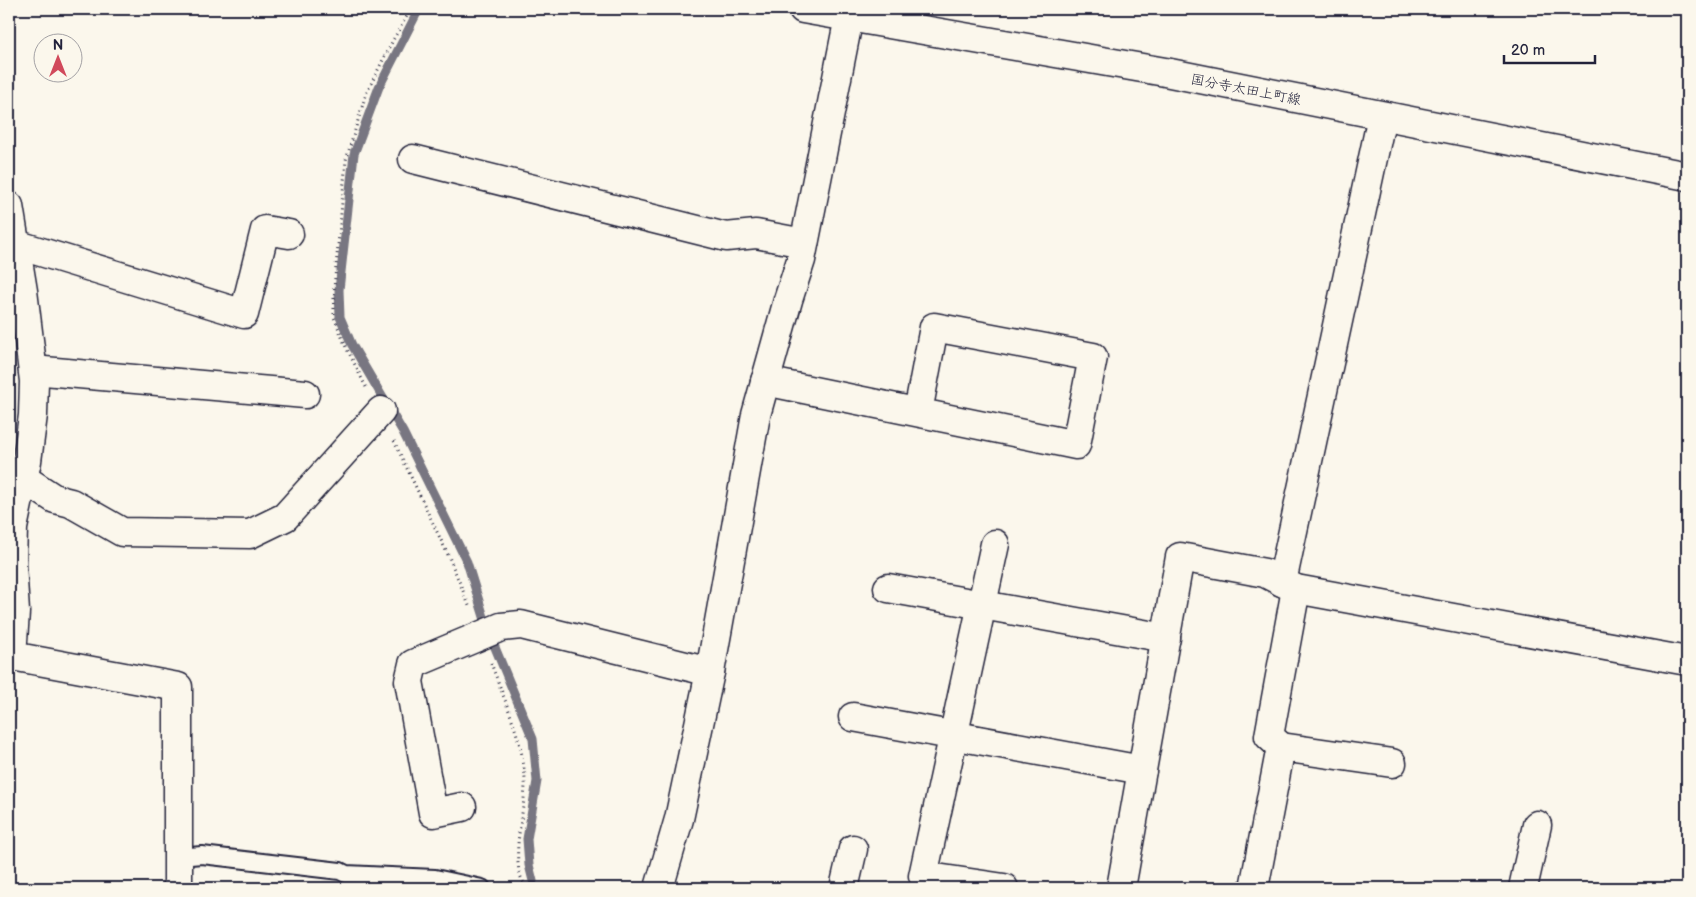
<svg xmlns="http://www.w3.org/2000/svg" width="1696" height="897" font-family="'Balsamiq Sans','Klee One',sans-serif">
<style>
.lines{fill:none;stroke-linecap:round;stroke-linejoin:round}
.stream{stroke:#787681;stroke-width:9}
.lane-casing{stroke:#22223b;stroke-width:20}
.street-casing{stroke:#22223b;stroke-width:31}
.secondary-casing{stroke:#22223b;stroke-width:31}
.path{stroke:#22223b;stroke-width:3;stroke-dasharray:1 4;stroke-linecap:butt}
.lane{stroke:#fbf7ec;stroke-width:16}
.street{stroke:#fbf7ec;stroke-width:28}
.secondary{stroke:#fbf7ec;stroke-width:28}
.labels{text-anchor:middle;stroke-width:4;stroke-linejoin:round;paint-order:stroke}
.street-label{font-size:14px;fill:#22223b;stroke:#fbf7ec}
</style>
<rect width="100%" height="100%" fill="#fbf7ec"/>
<filter id="ink" filterUnits="userSpaceOnUse"><feTurbulence type="fractalNoise" baseFrequency=".02" numOctaves="2"/><feDisplacementMap in="SourceGraphic" scale="10" xChannelSelector="R" yChannelSelector="G"/><feConvolveMatrix kernelMatrix="1 2 1 2 8 2 1 2 1" color-interpolation-filters="sRGB"/></filter>
<g filter="url(#ink)">
<g class="lines">
<g class="stream">
<polyline points="419,9 379,87 354,154 339,290 340,317 352,345 403,432 467,562 484,617"/>
<polyline points="494,645 533,739 537,781 527,839 529,865 533,881"/>
</g>
<defs>
<polyline id="lane" points="178,857 202,855 340,871 346,874 435,878 482,888"/>
<g id="street">
<polyline points="413,159 726,237 756,234 804,243"/>
<polyline points="9,206 23,291 34,381 33,415 27,461 13,528 12,564 15,612 12,656"/>
<polyline points="15,244 244,314 265,230 289,234"/>
<polyline points="33,370 305,394"/>
<polyline points="765,381 1076,445 1093,357 934,327 918,412"/>
<polyline points="23,478 55,499 71,503 122,532 250,534 285,517 381,411"/>
<polyline points="995,544 923,876 1004,888"/>
<polyline points="1282,582 1382,116"/>
<polyline points="888,588 1166,638"/>
<polyline points="9,657 12,656 178,687 178,888"/>
<polyline points="853,717 1142,770"/>
<polyline points="1281,747 1392,763"/>
<polyline points="462,807 433,813 409,681 413,664 501,627 521,625 710,672"/>
<polyline points="659,888 679,819 710,672 756,415 788,300 801,260 849,17"/>
<polyline points="844,888 853,849"/>
<polyline points="1121,888 1180,557 1265,573 1296,589 1687,661"/>
<polyline points="1254,888 1281,747 1269,736 1296,589"/>
<polyline points="1523,888 1537,825"/>
</g>
<polyline id="secondary" points="803,9 1165,72 1687,176"/>
</defs>
<use href="#lane" class="lane-casing"/>
<use href="#street" class="street-casing"/>
<use href="#secondary" class="secondary-casing"/>
<g class="path">
<polyline points="366,387 346,347 334,317 334,288 346,160 366,94 393,40 411,9"/>
<polyline points="394,441 449,557 470,608"/>
<path d="M491,663C503,696 520,734 524,768C529,802 513,836 519,871C520,877 524,883 526,888"/>
</g>
<use href="#lane" class="lane"/>
<use href="#street" class="street"/>
<use href="#secondary" class="secondary"/>
</g>
</g>
<g class="labels">
<g class="street-label">
<text transform="translate(1246 89) rotate(11)" y="5">国分寺太田上町線</text>
</g>
</g>
<rect width="1696" height="897" fill="none" stroke="#fbf7ec" stroke-width="30"/>
<rect x="15" y="15" width="1666" height="867" fill="none" stroke="#22223b" stroke-width="2" filter="url(#ink)"/>
<g transform="translate(58 58)"><circle r="24" fill="#fbf7ec" stroke="#a4a2a5"/>
<path d="M0-4L9 19L0 12L-9 19Z" fill="#d1495b"/>
<text y="-8" font-size="14" font-weight="bold" text-anchor="middle" fill="#22223b">N</text>
</g>
<path d="M1504 55v8h91v-8" fill="none" stroke="#22223b" stroke-width="2.5"/>
<text x="1511" y="55" font-size="15" fill="#22223b" stroke="#fbf7ec" stroke-width="4" paint-order="stroke">20 m</text>
</svg>
